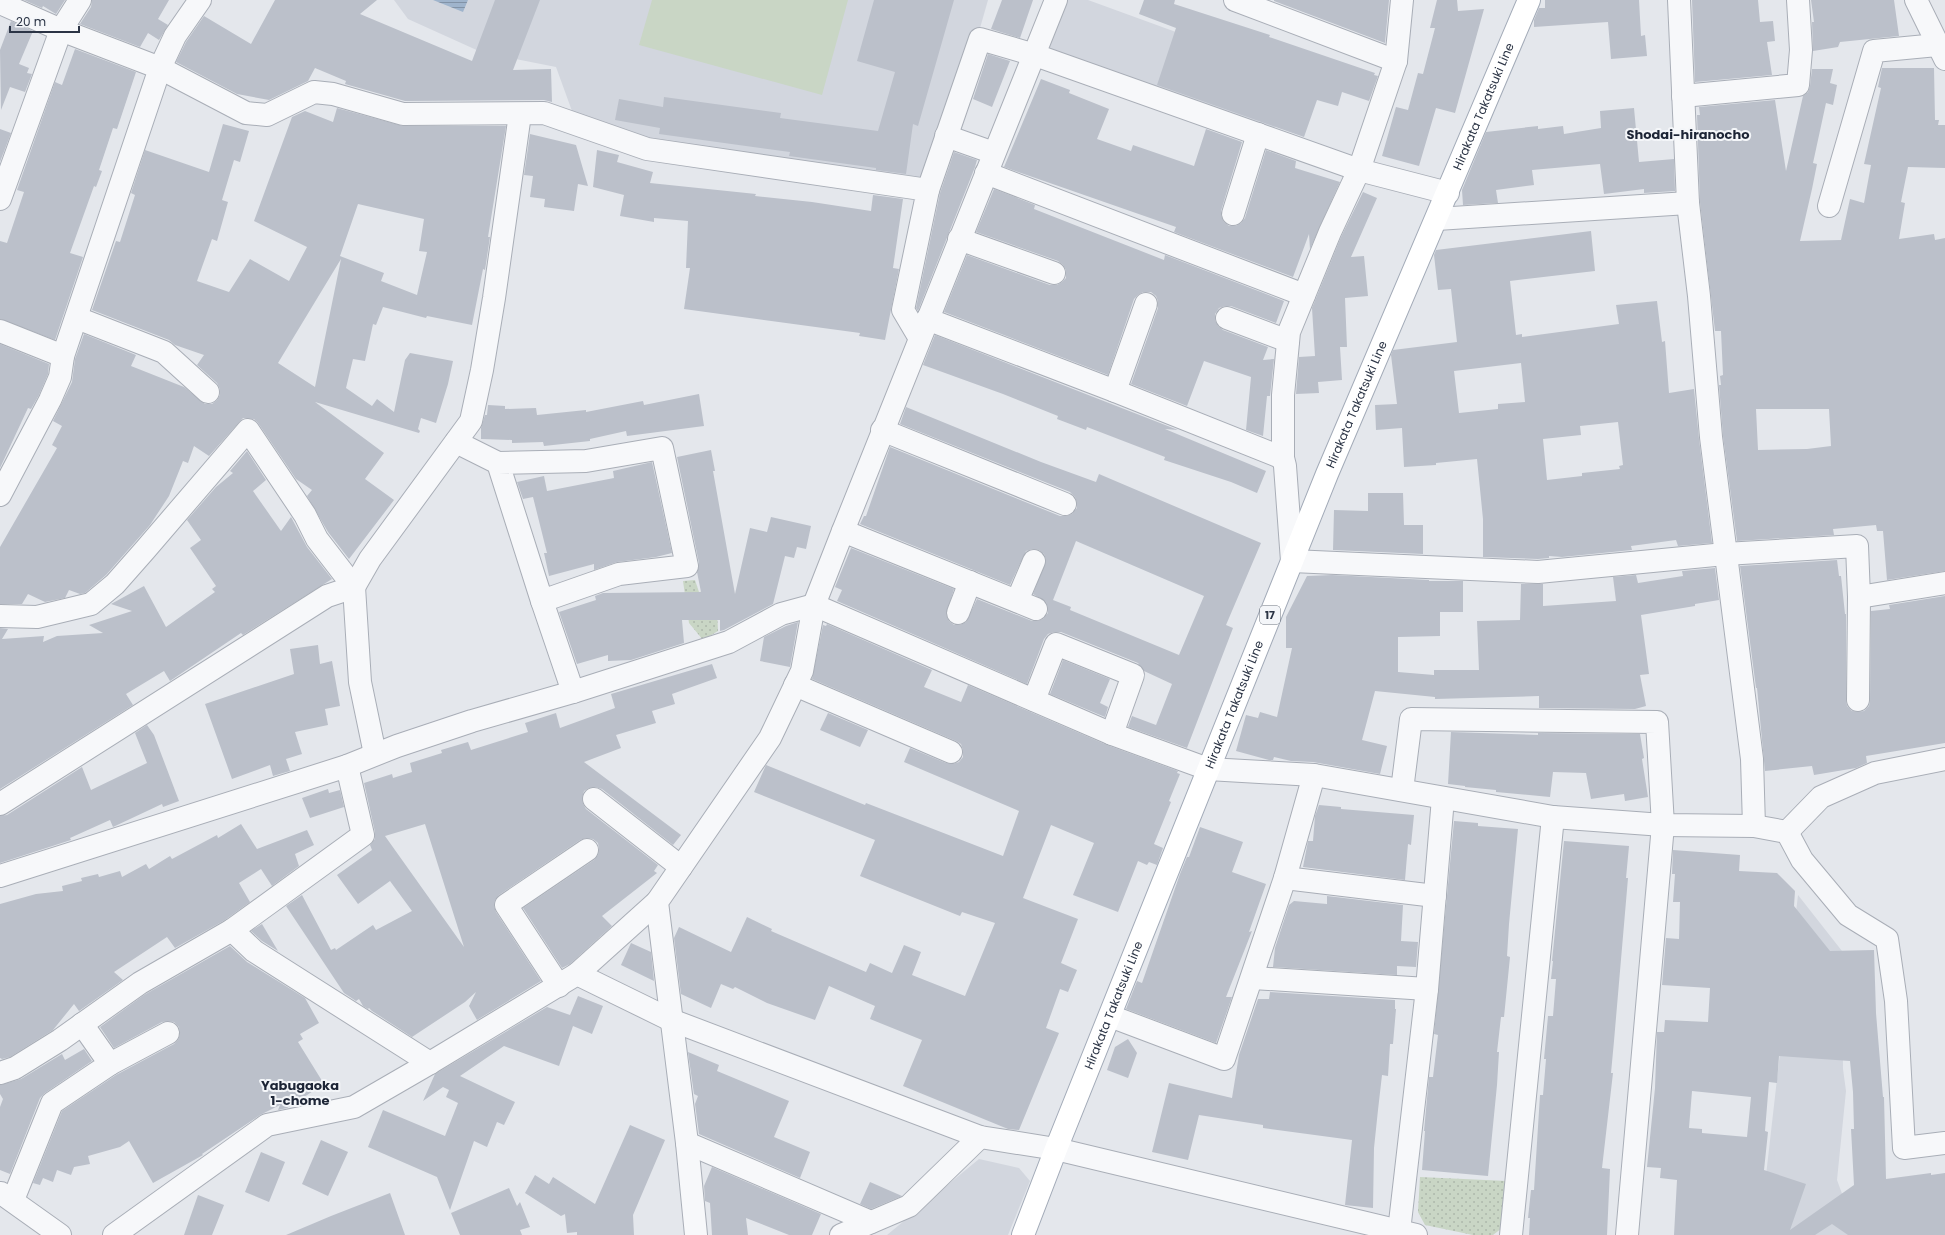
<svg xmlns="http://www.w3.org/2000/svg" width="1945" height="1235" font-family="Poppins,sans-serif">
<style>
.built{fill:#d2d6de}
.park{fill:url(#park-dots)}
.pitch{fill:#c9d6c5}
.water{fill:url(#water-rules)}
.building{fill:#bbc0ca;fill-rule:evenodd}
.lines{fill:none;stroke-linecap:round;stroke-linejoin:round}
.minor-casing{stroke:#a9aeb7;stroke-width:24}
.major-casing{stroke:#a3abb8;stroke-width:24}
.minor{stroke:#f7f8fa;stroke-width:22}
.major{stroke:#fff;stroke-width:22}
.labels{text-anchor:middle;stroke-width:4;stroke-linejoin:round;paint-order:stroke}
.shield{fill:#f4f6f9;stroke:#676e7b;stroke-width:1}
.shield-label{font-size:11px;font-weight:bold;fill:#2b3445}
.street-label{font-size:12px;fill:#2b3445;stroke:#f4f6f9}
.neighbourhood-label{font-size:13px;font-weight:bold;fill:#1d2536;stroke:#f4f6f9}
</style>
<defs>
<pattern id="park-dots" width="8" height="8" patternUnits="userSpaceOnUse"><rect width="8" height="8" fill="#c9d6c5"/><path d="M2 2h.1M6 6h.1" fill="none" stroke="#adb8ab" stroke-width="1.8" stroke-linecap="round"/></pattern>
<pattern id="water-rules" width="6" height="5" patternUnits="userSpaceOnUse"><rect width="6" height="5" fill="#9fb4cc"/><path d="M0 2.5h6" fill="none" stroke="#8293a7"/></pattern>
</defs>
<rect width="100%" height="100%" fill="#e4e7ec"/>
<g class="built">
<polygon points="394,0 988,0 980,28 922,182 644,140 572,111 556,67 481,52 408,19"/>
<polygon points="1060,0 1088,0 1294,75 1272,134 1056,55 1045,42"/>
<polygon points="1798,895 1842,951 1843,1069 1846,1091 1837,1180 1844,1199 1890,1235 1786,1235 1764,1193"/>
<polygon points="979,1159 1019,1168 1030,1181 1008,1235 887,1235"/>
</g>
<g class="park">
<polygon points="695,580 699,592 716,589 718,631 703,640 689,623 683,581"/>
<polygon points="1420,1177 1507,1181 1506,1225 1493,1235 1473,1235 1425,1225 1418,1212"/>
</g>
<polygon class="pitch" points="652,0 848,0 822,95 639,45"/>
<polygon class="water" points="433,0 468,0 463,12"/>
<g class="building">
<polygon points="24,0 65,0 56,14 43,6 42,8"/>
<polygon points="92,0 169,0 158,19 168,25 159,40 148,33 140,47 80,24 91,7"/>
<polygon points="275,0 377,0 360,14 472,61 495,0 540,0 513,70 551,69 552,102 544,100 405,101 345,84 346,81 315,68 308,81 269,100 237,94 176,62 186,42 204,16 251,44"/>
<polygon points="874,0 954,0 918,126 913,124 906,174 876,170 876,168 789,156 790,152 659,134 660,128 615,120 619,99 663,107 664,97 781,113 780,118 878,131 895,72 857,61"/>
<polygon points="1002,0 1033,0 1020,38 991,29"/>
<polygon points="1144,0 1175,0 1174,4 1270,35 1269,37 1375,73 1374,75 1378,76 1369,101 1342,92 1338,106 1317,100 1304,137 1157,85 1176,28 1139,14"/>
<polygon points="1274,0 1389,0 1385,43 1274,1"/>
<polygon points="1437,0 1457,0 1458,11 1484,9 1455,113 1436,108 1419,166 1382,156 1396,107 1408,110 1418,73 1423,74 1435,28 1430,28"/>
<polygon points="1545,0 1639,0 1641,36 1645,35 1647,56 1611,59 1608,22 1534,27 1534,20 1539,8 1545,8"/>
<polygon points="1692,0 1758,0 1760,22 1773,21 1775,41 1767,42 1772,75 1695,82"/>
<polygon points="1811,0 1894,0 1899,36 1840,42 1838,47 1813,51 1812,22 1814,22"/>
<polygon points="11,21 33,31 19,64 29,68 27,73 32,74 25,92 10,87 1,110 0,50"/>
<polygon points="75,49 136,72 117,129 113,128 99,170 102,171 96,187 94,186 70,253 83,257 55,340 0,319 0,241 7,243 24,192 17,190 55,82 62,85"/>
<polygon points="988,54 1010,61 992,107 973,99"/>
<path d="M1882,68H1934L1935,120H1939L1938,125H1945V168L1908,167L1901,202L1905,203L1899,239L1934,234L1935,240L1945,238V571L1887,580L1883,531H1877L1876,525L1833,529L1834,535L1737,541L1723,436L1719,385H1721L1720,376L1723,375L1721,331H1715L1700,202L1697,115H1700L1699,107L1775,100L1786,171L1803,96L1808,92L1810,86L1812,69H1833L1830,83L1837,85L1833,105L1826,103L1813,163L1817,164L1812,189L1800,241L1841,240L1850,199L1864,203L1871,165L1864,164L1881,88L1878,87ZM1756,409H1829L1831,446L1807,449L1758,450Z"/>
<polygon points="1041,79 1070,90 1069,93 1109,109 1097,139 1131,151 1133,145 1194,166 1206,129 1242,142 1221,211 1221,216 1224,222 1229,226 1236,226 1241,223 1245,218 1266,150 1296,161 1295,168 1340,182 1310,249 1309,234 1293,277 1174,232 1176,227 1004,167"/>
<path d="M337,108L403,126H506L488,237H490L485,270L483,269L472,325L427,316L426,318L383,307L376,325L373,324L365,361L353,359L346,388L372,406L377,399L394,412L405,360L410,353L453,361L448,384L436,423L421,418L418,429L420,431L419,433L315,402L384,453L365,479L394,500L349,559L328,532L307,496L312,490L296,479L258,423L254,419L243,418L209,456L194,446L188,463L183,461L169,496L150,525L106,575L85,593L80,594L69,590L65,598L45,602L28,594L22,604H0V547L57,448L52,445L62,426L53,421L72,382L75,359L84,334L136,355L131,366L184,387L205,404H212L217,400L220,395V389L217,383L197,365L204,355L175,345L169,340L92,310L116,241L120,242L135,195L131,193L145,150L209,172L223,124L249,131L240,162L234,160L222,200L228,202L217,241L212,239L197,281L229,292L250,259L289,281L307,247L254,221L292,117L305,111L333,122ZM358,204L424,219L419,251L427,252L417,295L381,281L384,273L340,256ZM341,259L315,387L278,363Z"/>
<polygon points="1634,108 1639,162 1674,159 1675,191 1644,193 1644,189 1604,194 1600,164 1532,170 1534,185 1496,190 1498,203 1463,205 1462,190 1486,132 1538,126 1538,129 1563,126 1564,134 1601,128 1600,111"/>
<polygon points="0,129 11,133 0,162"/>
<polygon points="530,134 576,145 588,186 578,184 574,211 544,207 545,199 530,197 533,176 524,175"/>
<polygon points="597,150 619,155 617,162 653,172 650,183 756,194 755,196 812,202 871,211 873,195 903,199 893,268 899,269 885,340 859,336 860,333 684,309 690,268 686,268 688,221 654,218 654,222 620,216 624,195 593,187"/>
<polygon points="954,152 977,160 975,167 918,311 916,308 940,193"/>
<polygon points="994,189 1035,205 1034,209 1164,260 1165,255 1284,301 1276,323 1231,306 1225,306 1219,308 1215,314 1215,320 1218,326 1223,330 1268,347 1263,360 1274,359 1270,396 1267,396 1263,436 1246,430 1251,377 1204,361 1187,406 1131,384 1158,308 1158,301 1156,296 1151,292 1143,292 1138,295 1134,299 1108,375 944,312 967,255 1050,285 1057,285 1062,282 1066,278 1066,270 1063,265 1058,261 976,232"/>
<polygon points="1363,192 1377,198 1351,257 1364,256 1368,296 1345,298 1347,347 1340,347 1342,380 1318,382 1319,393 1296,394 1299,357 1315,356 1312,308 1341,237"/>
<path d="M1591,231L1595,271L1510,281L1516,335L1522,334V337L1619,324L1616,305L1657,301L1662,342L1665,341L1669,393L1694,389L1699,439L1712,543L1678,546L1676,540L1631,546L1632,550L1562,557L1549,556V558L1538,559L1483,557V519L1477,459L1436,463V465L1404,467L1402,428L1376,430L1375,405L1397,404L1391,355L1393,350L1457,342L1451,289L1438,290L1434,255L1436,250ZM1521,363L1525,402L1498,404V409L1459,413L1454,371ZM1618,422L1623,465L1619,466L1620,469L1582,473V476L1547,480L1543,439L1581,435L1580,426Z"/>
<polygon points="935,335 1178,430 1165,429 1266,471 1257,493 1231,482 1164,460 1165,457 1087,427 1086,430 1057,419 1058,416 1003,394 923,365"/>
<polygon points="0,344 49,364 48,374 39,395 31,409 28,408 0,468"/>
<polygon points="699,394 704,426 627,436 626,431 590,439 590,441 544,446 543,442 512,443 512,440 481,439 481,428 485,415 487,415 488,405 505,406 505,409 536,408 537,415 586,410 586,412 643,401 644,405"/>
<path d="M906,407L1041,462L1096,482L1099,474L1261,543L1226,625L1233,628L1187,748L1128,727L1132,716L1156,725L1172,684L1144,671L1138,663L1061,632H1054L1048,634L1044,639L1027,684L837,601L842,590L835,587L851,548L954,589L946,615L949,621L954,625H960L966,622L977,599L1032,621H1037L1043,619L1048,613V608L1046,602L1033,594L1046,560L1044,554L1039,550L1032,549L1026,551L1010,585L860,524L864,516H866L890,447L1060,516H1066L1072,514L1077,508V503L1075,497L1070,492L900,424ZM1076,541L1204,596L1179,655L1070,610L1071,607L1053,600Z"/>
<polygon points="711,450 715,471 713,471 735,594 750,528 767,532 771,517 811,526 806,549 797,547 794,558 785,556 773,604 724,630 720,631 720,620 682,620 684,643 631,660 608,661 608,655 577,664 559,612 596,600 595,596 603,593 701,592 697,572 699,563 677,457"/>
<polygon points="247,451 266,480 253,491 281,531 291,517 307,547 332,579 243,635 241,633 170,681 164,671 126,694 133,705 0,789 0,628 8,629 2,639 44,636 43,642 57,636 103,633 89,625 132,611 111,604 144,586 166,627 215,592 212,589 216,586 190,548 201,540 187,520 216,487 233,473 230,471"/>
<polygon points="652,462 672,553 656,557 617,562 594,570 594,564 549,576 544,553 547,553 533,497 523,499 517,482 544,476 547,491 614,478 613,471"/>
<polygon points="1368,493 1403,493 1404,525 1423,525 1423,554 1333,550 1334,510 1368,511"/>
<polygon points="1837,560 1839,576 1841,576 1845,614 1846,614 1846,700 1847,706 1852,711 1858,712 1864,711 1869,706 1870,701 1871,611 1890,609 1889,605 1945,596 1945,743 1866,756 1867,763 1856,768 1814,775 1812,766 1765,771 1757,688 1756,688 1740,566"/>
<polygon points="1715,568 1719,600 1695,604 1695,606 1641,615 1649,674 1640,675 1646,706 1635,709 1539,708 1539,696 1435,699 1435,697 1375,691 1362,740 1387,746 1380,774 1313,762 1291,761 1274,757 1273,760 1269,760 1236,751 1246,715 1258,718 1260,712 1277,717 1292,648 1286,648 1286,617 1307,576 1332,575 1429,580 1429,581 1463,581 1463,612 1440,612 1440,636 1398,637 1398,672 1434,675 1434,670 1479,670 1477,621 1520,620 1521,584 1543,584 1543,606 1616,601 1613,577 1636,575 1638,583 1683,576 1682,571"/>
<polygon points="798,622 790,667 760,661 764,637 786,626"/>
<polygon points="827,624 932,670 924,687 961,702 968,685 1107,745 1178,771 1177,773 1180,774 1169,801 1171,802 1154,844 1163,848 1157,865 1149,862 1147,865 1138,861 1118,912 1073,895 1094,843 1051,825 1023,898 1078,919 1061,963 1077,970 1068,992 1060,989 1046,1028 1059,1033 1019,1130 1008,1129 903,1086 922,1040 870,1019 875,1006 829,986 815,1020 767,1003 735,987 733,989 721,984 711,1008 681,994 674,938 679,927 731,952 747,917 772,929 771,931 866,972 870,963 892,973 904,945 921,952 912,975 965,996 995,923 962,912 960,916 860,876 875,840 754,792 766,765 865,805 866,803 1003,856 1019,811 904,762 910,748 946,763 953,764 959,762 963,757 963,750 961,744 956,741 812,679 823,625 826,626"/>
<polygon points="318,645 320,664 332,661 340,706 325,709 328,725 295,732 302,754 286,759 290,771 273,776 270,765 232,779 205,704 294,674 290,649"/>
<polygon points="1063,660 1110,679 1100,703 1108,707 1105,717 1050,694"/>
<path d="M712,664L717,678L672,694L675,704L652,711L656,723L616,735L621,748L584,762L681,835L673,845L602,789L595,787L589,788L584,791L582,798L583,804L586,809L658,865L654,871L657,873L602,916L612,926L570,964L562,968L523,908L594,860L598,855L599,849L598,843L593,839L586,838L580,840L499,895L495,900L494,906L496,912L541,981L477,1020L469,1006L476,992L465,1002L412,1037L372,1011L369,1008L368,1009L363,1006L359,999L356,1001L344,993L286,906L302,895L331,950L335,948L336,950L373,925L376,930L412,911L390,881L358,904L337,875L372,850L370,845L375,839V832L364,783L392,774L393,778L412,772L410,763L442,753L441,750L468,742L471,750L528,732L525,723L556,713L560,728L615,708L611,694ZM425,824L464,947L385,836Z"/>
<polygon points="828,713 868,730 860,747 820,730"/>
<polygon points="147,725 154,735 179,801 163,807 162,804 113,827 110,820 70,838 71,840 0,863 0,816 7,815 82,767 91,790 147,763 135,733"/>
<polygon points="1451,732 1538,735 1538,733 1640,734 1644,758 1642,759 1648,797 1625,801 1624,794 1591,799 1586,773 1553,772 1550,797 1496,792 1496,790 1465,787 1465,786 1448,784"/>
<polygon points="328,789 329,793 340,790 344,807 310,818 302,798"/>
<polygon points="1319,805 1341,807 1341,809 1414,815 1411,845 1408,844 1405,880 1303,867 1308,841 1313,841 1315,816"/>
<polygon points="1454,821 1478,823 1478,826 1518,829 1509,924 1507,956 1510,957 1504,1017 1501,1017 1497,1052 1499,1052 1497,1085 1488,1176 1422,1170 1425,1131 1424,1131 1429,1077 1433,1077 1438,1035 1434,1034"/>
<polygon points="241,824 257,849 307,830 314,845 295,854 299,866 272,886 261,869 239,883 250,902 225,920 175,948 167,937 114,972 123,980 79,1011 74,1004 53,1030 10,1057 2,1059 0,1058 0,904 36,894 63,891 62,886 82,881 81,878 98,874 99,877 120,871 122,877 146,864 149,869 170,856 172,859 217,835 218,838"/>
<polygon points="1200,827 1243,842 1232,872 1266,884 1249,932 1252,931 1226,997 1232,997 1216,1043 1126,1009 1137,981 1142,983 1180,874 1187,857 1189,857"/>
<polygon points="1564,841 1629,846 1626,878 1628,878 1614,1041 1611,1073 1613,1073 1602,1168 1610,1169 1607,1235 1529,1235 1530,1218 1528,1218 1531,1190 1534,1190 1540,1095 1543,1095 1546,1059 1544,1059 1548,1016 1553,1016 1556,979 1551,979 1553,961 1552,961"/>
<path d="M1673,850L1740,855L1739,871L1777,873L1795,891L1794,906L1830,951L1874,950L1876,1013L1883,1097H1884L1886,1179L1931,1173V1175L1945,1173V1235H1848L1832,1224L1815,1235H1674L1677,1180L1660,1178L1661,1168L1647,1167L1655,1088L1657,1032H1664L1665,1020L1708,1022L1710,988L1662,985L1666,938L1679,939L1680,902H1673L1675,874H1672ZM1779,1056L1850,1061L1853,1092L1854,1129H1851L1854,1185L1790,1230L1806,1184L1764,1170L1768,1132L1765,1131L1769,1082L1777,1083ZM1692,1091L1751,1097L1747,1137L1702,1133V1129L1689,1128Z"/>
<polygon points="1327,896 1403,905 1401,941 1418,942 1416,967 1397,966 1397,975 1273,967 1275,948 1289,905 1294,901 1327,904"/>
<polygon points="262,924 278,951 262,941 251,931"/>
<polygon points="631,943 651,952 654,981 621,965"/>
<polygon points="230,946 247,962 305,998 319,1023 300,1034 303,1039 298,1042 324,1084 287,1108 278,1110 280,1105 260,1115 202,1154 203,1155 153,1183 129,1141 120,1147 88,1156 90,1164 74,1167 71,1175 57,1170 53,1182 43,1178 40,1185 33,1183 62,1111 116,1075 174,1044 178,1040 180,1034 179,1027 174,1022 168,1021 162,1022 114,1048 100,1027 144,995"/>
<polygon points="1270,992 1395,1000 1395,1009 1396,1009 1393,1044 1390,1044 1388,1076 1382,1075 1378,1110 1374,1148 1373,1208 1345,1205 1352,1140 1263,1128 1263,1125 1199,1115 1188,1160 1152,1152 1169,1083 1232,1098 1239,1055 1258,999 1269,999"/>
<polygon points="578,996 603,1006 592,1034 573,1026 559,1066 504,1046 460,1076 515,1102 504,1125 497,1122 487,1147 474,1141 450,1210 437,1177 368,1147 383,1110 445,1136 458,1103 446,1097 449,1090 443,1087 423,1101 435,1074 547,1007 570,1015"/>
<polygon points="1128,1039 1137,1053 1128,1078 1107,1070 1115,1047"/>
<polygon points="84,1049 92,1061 45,1093 40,1098 10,1174 0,1170 0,1107 3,1099 0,1094 0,1085 21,1079 62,1054 65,1060"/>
<polygon points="688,1052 719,1065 717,1071 789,1101 774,1137 810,1152 800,1178 699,1134 695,1104 698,1096 694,1094"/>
<polygon points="630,1125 665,1140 633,1215 634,1235 577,1235 577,1232 567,1233 565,1214 561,1216 525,1193 535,1175 549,1184 553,1177 595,1204"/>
<polygon points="321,1140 348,1152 328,1196 302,1184"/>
<polygon points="261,1152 285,1162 269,1202 245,1192"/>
<polygon points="712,1167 821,1214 812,1235 789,1235 746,1218 748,1235 712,1235 710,1203 705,1201 704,1186"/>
<polygon points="870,1182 902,1196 871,1209 860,1204"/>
<polygon points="509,1188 517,1206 520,1202 530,1227 520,1230 522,1235 460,1235 451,1213"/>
<polygon points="390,1193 405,1235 286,1235 331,1216"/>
<polygon points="198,1195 224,1205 212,1235 184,1235"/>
</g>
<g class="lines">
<defs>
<g id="minor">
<polyline points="1235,0 1396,61"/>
<polyline points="1402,0 1396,61 1359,170 1330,232 1289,332 1283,395 1283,458 1285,466 1292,561 1538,572 1725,554 1857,546 1859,597 1858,700"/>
<polyline points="1679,0 1688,203 1699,296 1711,437 1752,759 1754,826"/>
<polyline points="1916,0 1945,59"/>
<polyline points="0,3 61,30 160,68 246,113 267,115 314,92 333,94 403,114 544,113 647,149 928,190 903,310 919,337"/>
<polyline points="1683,96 1798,85 1801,50 1798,0"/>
<polyline points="946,136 994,153"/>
<polyline points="986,173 1304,295"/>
<polyline points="928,190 980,39 1035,55 1359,170 1448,193"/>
<polyline points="0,199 61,30 80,0"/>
<polyline points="1829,206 1874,51 1937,45"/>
<polyline points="1233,214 1258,134"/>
<polyline points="1437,219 1688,203"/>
<polyline points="959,239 1054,273"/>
<polyline points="77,318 164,352 208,392"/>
<polyline points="1227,318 1288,341"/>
<polyline points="927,319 1115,391 1283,458"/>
<polyline points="0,331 63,356"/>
<polyline points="1115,391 1146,304"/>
<polyline points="882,430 1065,504"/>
<polyline points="456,442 498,463 586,461 662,448 687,566 619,574 542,601 498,463"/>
<polyline points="0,495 50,400 60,377 63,356 160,68 175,36 200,0"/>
<polyline points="843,531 1036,609"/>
<polyline points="1859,597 1945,583"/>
<polyline points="542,601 573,692"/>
<polyline points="1017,601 1034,561"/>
<polyline points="958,613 970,582"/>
<polyline points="0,616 37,617 91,604 115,584 145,550 248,430 305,515 317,539 354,587 360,682 375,754"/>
<polyline points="795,685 951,752"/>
<polyline points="1034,700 1056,644 1133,675 1112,734"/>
<polyline points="347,766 363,835 232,930 254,951 430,1063"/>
<polyline points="1402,790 1411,719 1657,722 1663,825 1627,1235"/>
<polyline points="594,799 681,867"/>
<polyline points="0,804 327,596 354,587 370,559 471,421 482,370 494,298 520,114"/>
<polyline points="1787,832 1802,860 1848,915 1887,939 1896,1001 1904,1148 1945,1143"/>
<polyline points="0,876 347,766 397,746 472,721 573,692 729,642 781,614 814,605 1112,734 1208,769 1314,775 1553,817 1663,825 1754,826 1787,832 1821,797 1875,773 1945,759"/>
<polyline points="1285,878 1435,896"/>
<polyline points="577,974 657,902"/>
<polyline points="1253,978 1427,989"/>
<polyline points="559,986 506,905 587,850"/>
<polyline points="1110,1016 1224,1059 1285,878 1314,775"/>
<polyline points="110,1064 168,1033"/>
<polyline points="0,1073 15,1068 60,1040 140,983 232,930"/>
<polyline points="687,1143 871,1222"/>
<polyline points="1,1193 60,1235"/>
<polyline points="13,1200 52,1103 110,1064 82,1024"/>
<polyline points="1399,1231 1427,989 1443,798"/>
<polyline points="114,1235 267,1125 354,1107 430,1063 577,974 671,1020 980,1137 1056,1149 1416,1235"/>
<polyline points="696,1235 687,1143 657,902 770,738 802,671 814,605 843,531 1056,0"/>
<polyline points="841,1235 909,1206 980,1137"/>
<polyline points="1511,1235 1553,817"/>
</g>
<g id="major">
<path id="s1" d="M1023,1235L1056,1149L1327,474L1529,0"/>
</g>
</defs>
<use href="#minor" class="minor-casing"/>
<use href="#major" class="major-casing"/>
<use href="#minor" class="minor"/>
<use href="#major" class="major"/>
</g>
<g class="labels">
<rect class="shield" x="1260" y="606" width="20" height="18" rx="3"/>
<g class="shield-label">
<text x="1270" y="619">17</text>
</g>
<g class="street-label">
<text dy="4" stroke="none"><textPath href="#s1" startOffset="1219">Hirakata Takatsuki Line</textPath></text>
<text dy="4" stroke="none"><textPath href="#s1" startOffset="895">Hirakata Takatsuki Line</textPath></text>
<text dy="4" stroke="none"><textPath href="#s1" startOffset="571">Hirakata Takatsuki Line</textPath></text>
<text dy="4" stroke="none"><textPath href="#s1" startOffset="247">Hirakata Takatsuki Line</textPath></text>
</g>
<g class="neighbourhood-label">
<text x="1688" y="139">Shodai-hiranocho</text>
<text x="300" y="1090">Yabugaoka<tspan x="300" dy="15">1-chome</tspan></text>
</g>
</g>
<path d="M10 26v6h69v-6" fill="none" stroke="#2b3445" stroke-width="2"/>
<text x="16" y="26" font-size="12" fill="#2b3445" stroke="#f4f6f9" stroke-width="3" paint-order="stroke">20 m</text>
</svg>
